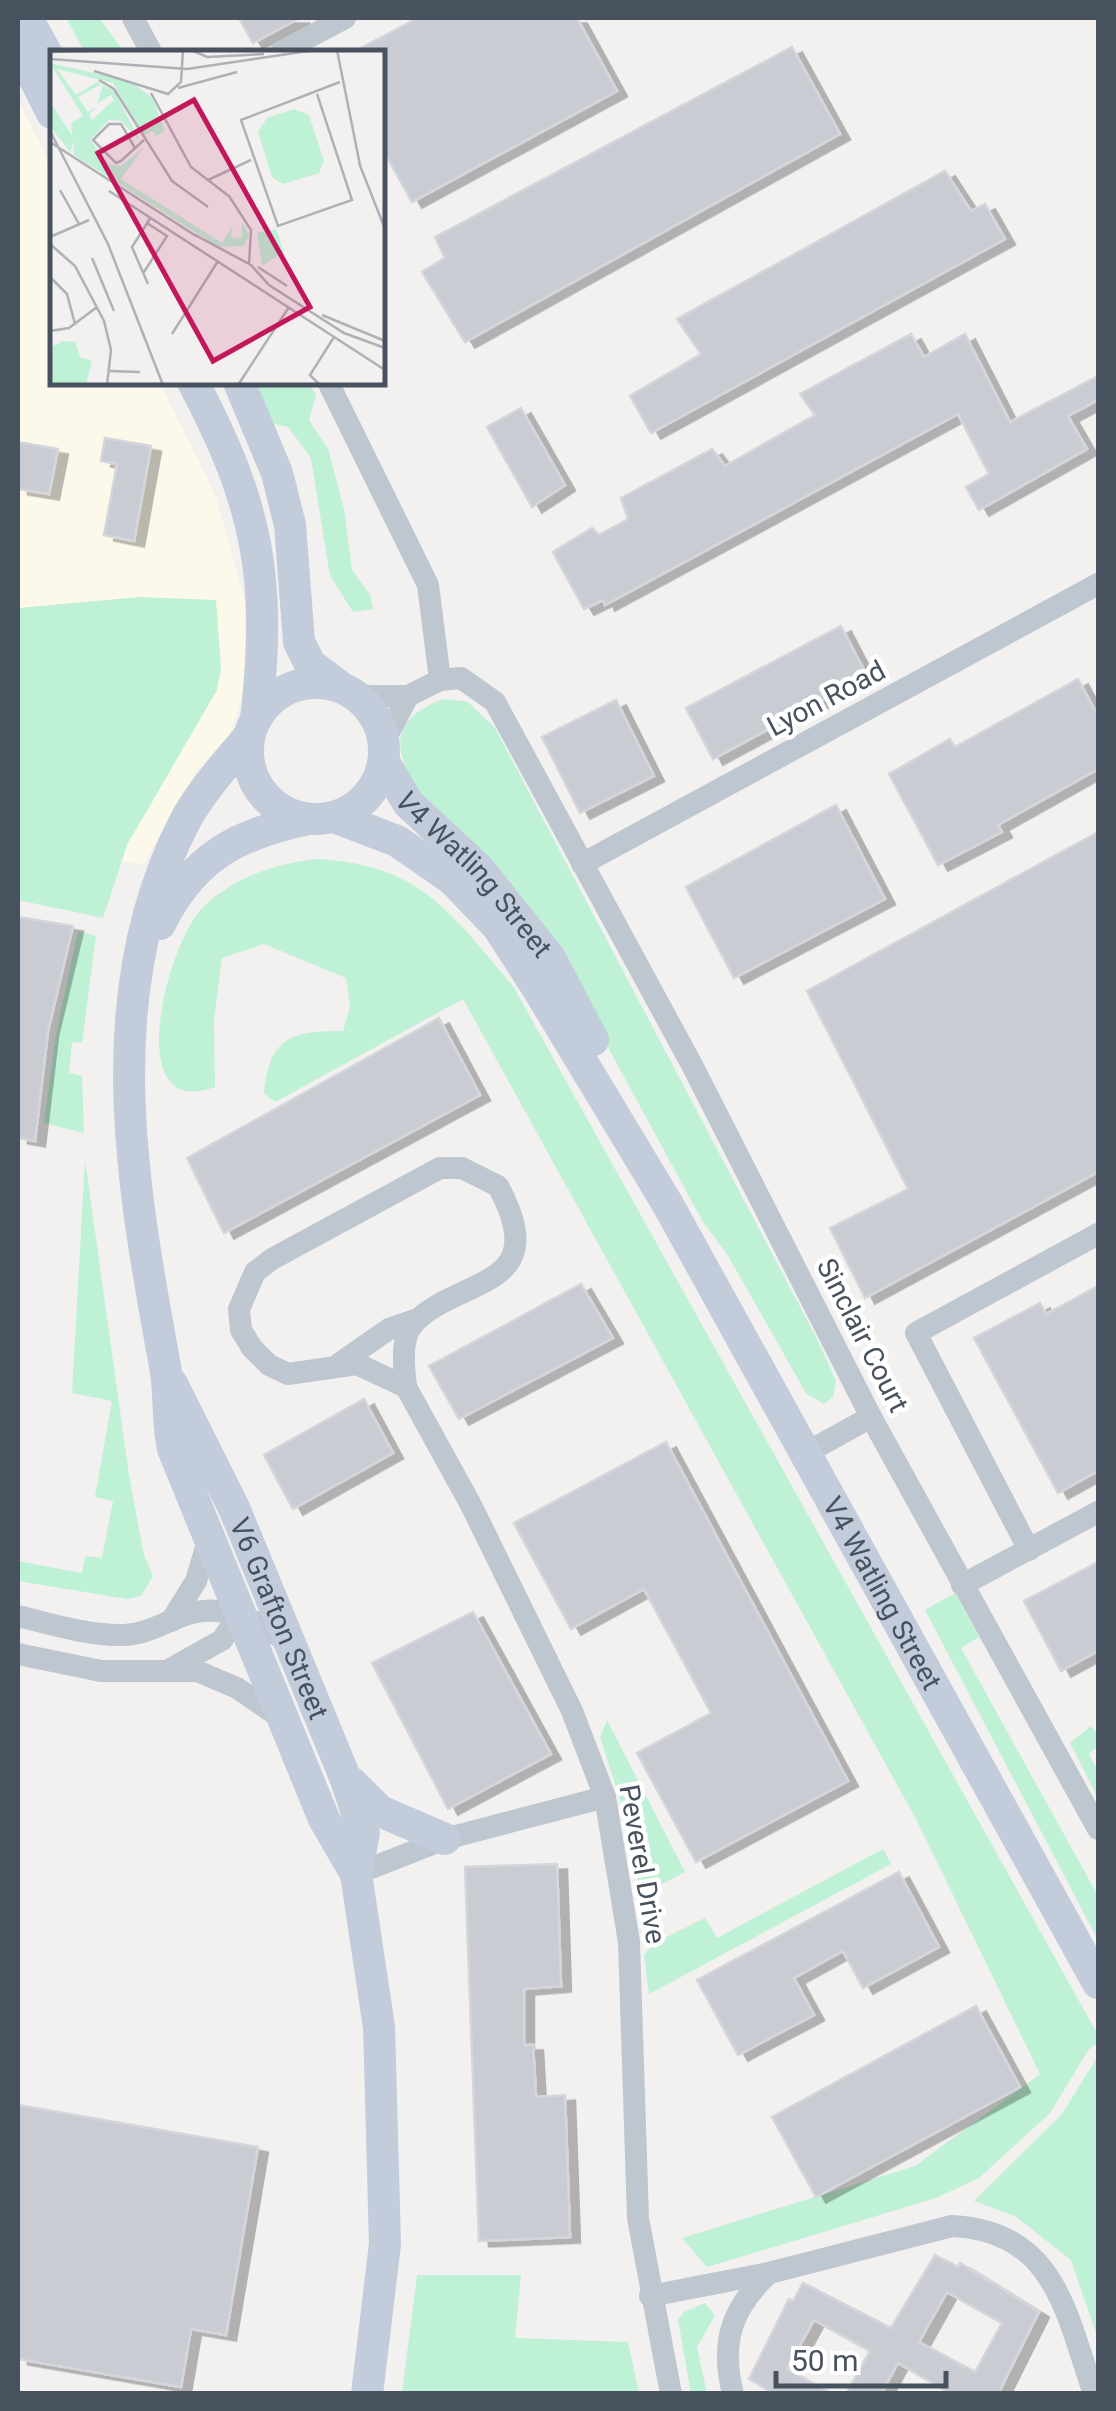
<svg xmlns="http://www.w3.org/2000/svg" width="1116" height="2411" font-family="Roboto,sans-serif">
<style>
.commercial{fill:#fdf9ea}
.green{fill:#bef1d5}
.building{fill:#caccd3;stroke:#d4d6dc;stroke-width:2.5;fill-rule:evenodd;filter:url(#shadow)}
.lines{fill:none;stroke-linecap:round;stroke-linejoin:round}
.street{stroke:#bec7d0;stroke-width:22}
.secondary{stroke:#c3ccda;stroke-width:32}
.labels{text-anchor:middle;stroke-width:9;stroke-linejoin:round;paint-order:stroke}
.street-label{font-size:28px;fill:#48525f;stroke:#fff}
.inset-road{fill:none;stroke:#afb1b6;stroke-width:2.5}
.view{fill:#c2185b;fill-opacity:0.15;stroke:#c2185b;stroke-width:5}
.inset-edge{fill:none;stroke:#48525f;stroke-width:5}
</style>
<defs>
<filter id="shadow"><feDropShadow dx="10" dy="5.5" stdDeviation="0" flood-color="#0004"/></filter>
</defs>
<rect width="100%" height="100%" fill="#f3f0f0"/>
<polygon class="commercial" points="18,99 52,169 52,382 160,383 216,497 245,602 245,689 230,734 195,773 143,865 18,842"/>
<g class="green">
<polygon points="66,18 99,18 124,52 85,52"/>
<polygon points="252,383 309,383 316,395 309,420 328,449 344,509 352,570 370,595 373,609 353,612 330,576 311,458 288,427 274,424"/>
<polygon points="140,597 216,600 221,668 217,690 127,845 103,918 18,900 18,608"/>
<path d="M444,699L468,702L495,728L816,1337L836,1381L833,1397L824,1404L806,1393L727,1254L703,1222L567,972L418,791C391,748 391,718 444,699Z"/>
<path d="M316,859C420,864 450,912 513,986L1098,2035V2043L1089,2049L1050,2113L979,2178L936,2198L707,2267L682,2238L915,2166L1040,2074L916,1819L463,999L275,1102L264,1093C270,1036 292,1031 343,1031L350,1007L346,978L264,944L222,958L214,1020L215,1087C119,1122 168,940 204,906C236,877 274,864 316,859Z"/>
<polygon points="78,931 96,936 82,1043 72,1042 69,1073 82,1076 84,1133 44,1123 56,1034"/>
<polygon points="85,1160 129,1475 144,1555 153,1576 141,1596 127,1599 18,1581 18,1561 82,1573 85,1556 102,1558 113,1501 95,1497 112,1401 72,1393"/>
<polygon points="955,1593 979,1637 961,1648 1098,1896 1098,1940 925,1610"/>
<polygon points="607,1720 685,1872 641,1895 625,1815 600,1737"/>
<polygon points="1091,1726 1098,1735 1098,1746 1089,1754 1098,1771 1098,1798 1070,1743"/>
<polygon points="883,1849 891,1864 649,1994 644,1955 654,1943 705,1918 717,1938"/>
<polygon points="1098,2056 1098,2339 1071,2260 1015,2216 974,2201 1062,2114"/>
<polygon points="417,2275 521,2275 515,2338 628,2342 639,2393 402,2393"/>
<polygon points="705,2303 715,2315 697,2347 707,2393 691,2393 678,2320 684,2312"/>
</g>
<g class="building">
<polygon points="239,18 300,18 253,43"/>
<polygon points="418,18 577,18 617,91 412,202 382,148 382,52 353,52"/>
<polygon points="792,47 840,134 465,342 422,272 445,258 435,237"/>
<polygon points="945,171 971,211 985,204 1005,239 651,433 630,396 701,354 677,319"/>
<polygon points="911,334 924,357 965,334 1010,422 1098,376 1098,400 1068,416 1087,449 979,510 966,487 989,474 958,414 605,605 603,600 584,609 553,552 592,528 599,535 628,519 621,498 712,449 725,466 815,415 800,394"/>
<polygon points="521,408 565,485 532,507 487,427"/>
<polygon points="105,438 151,446 134,541 104,535 117,464 101,461"/>
<polygon points="18,442 58,449 49,494 18,489"/>
<polygon points="841,626 867,676 713,759 686,708"/>
<polygon points="1078,679 1098,716 1098,769 998,825 1002,832 938,865 889,774 950,739 955,747"/>
<polygon points="616,700 654,776 580,813 542,737"/>
<polygon points="836,805 885,899 734,978 686,887"/>
<polygon points="1098,832 1098,1172 865,1298 830,1228 908,1189 807,991"/>
<polygon points="18,917 73,926 48,1031 35,1141 18,1138"/>
<polygon points="439,1018 480,1095 224,1233 187,1158"/>
<polygon points="581,1284 613,1338 459,1419 429,1366"/>
<polygon points="1098,1286 1098,1471 1058,1493 974,1338 1040,1303 1046,1314"/>
<polygon points="364,1399 393,1453 293,1509 264,1455"/>
<polygon points="666,1442 848,1781 696,1862 637,1753 711,1713 644,1589 571,1629 514,1523"/>
<polygon points="1098,1562 1098,1651 1061,1671 1024,1601"/>
<polygon points="473,1612 551,1754 448,1809 372,1663"/>
<polygon points="557,1864 561,1986 524,1989 524,2045 533,2045 536,2097 565,2095 570,2237 479,2241 465,1867"/>
<polygon points="899,1872 939,1947 863,1988 843,1951 794,1978 814,2015 738,2055 697,1980"/>
<polygon points="976,2006 1020,2087 816,2197 772,2117"/>
<polygon points="18,2105 258,2147 226,2335 191,2329 181,2387 18,2359"/>
<path d="M935,2255L958,2267L960,2263L1039,2312L998,2394H952L898,2363L881,2394H846L870,2351L814,2320L787,2369L832,2394H775L749,2379L789,2299L793,2301L803,2283L891,2328ZM947,2292L1002,2323L975,2372L919,2342Z"/>
</g>
<g class="lines">
<g class="street">
<polyline points="133,18 151,52"/>
<polyline points="281,52 345,18"/>
<polyline points="328,382 428,585 440,680"/>
<polyline points="356,696 408,696 440,680 461,678 495,702 692,1065 871,1417 1098,1829"/>
<polyline points="384,742 408,696"/>
<polyline points="582,864 1098,584"/>
<path d="M440,1168H462L498,1186C553,1288 465,1276 417,1320C399,1336 404,1365 406,1387L357,1364L288,1374L269,1365L252,1348L241,1330L239,1309L255,1272L272,1259Z"/>
<polyline points="340,1363 389,1329 415,1320"/>
<polyline points="406,1387 471,1505 572,1711 605,1797 629,1942 638,2218 671,2394"/>
<polyline points="804,1454 871,1417"/>
<polyline points="1029,1550 916,1333 1098,1234"/>
<polyline points="962,1585 1098,1512"/>
<path d="M18,1616C52,1624 89,1636 124,1635C146,1634 162,1624 182,1616C221,1601 258,1619 289,1644"/>
<polyline points="171,1621 196,1581 208,1541"/>
<polyline points="18,1654 101,1671 197,1671 237,1688 281,1718"/>
<polyline points="172,1668 222,1640 239,1615"/>
<polyline points="356,1874 445,1839 605,1797"/>
<path d="M650,2296L769,2273L952,2226C1055,2231 1066,2313 1094,2394"/>
<path d="M733,2394C720,2343 731,2309 769,2273"/>
</g>
<g class="secondary">
<polyline points="27,18 52,64"/>
<polyline points="18,46 52,113"/>
<path d="M193,382C259,507 272,580 256,719"/>
<polyline points="239,382 277,473 290,525 299,642 310,664 339,686"/>
<circle cx="316" cy="751" r="68"/>
<path d="M249,736C227,763 201,791 185,821C96,992 132,1186 165,1366C170,1393 167,1421 173,1449L324,1819L356,1874L379,2027L385,2244L367,2394"/>
<path id="s1" d="M384,762L408,803L479,869L550,958L593,1040"/>
<path id="s2" d="M334,817L397,841L452,879L498,927L538,989L667,1203L1098,1983"/>
<path d="M160,924C193,857 237,834 308,819"/>
<path id="s3" d="M172,1384L234,1508L345,1777L364,1833L356,1874"/>
<polyline points="352,1783 380,1811 445,1839"/>
</g>
</g>
<g class="labels">
<g class="street-label">
<text transform="translate(826 698) rotate(-28)" y="10">Lyon Road</text>
<text dy="10" stroke="none"><textPath href="#s1" startOffset="145">V4 Watling Street</textPath></text>
<text transform="translate(863 1335) rotate(63)" y="10">Sinclair Court</text>
<text dy="10" stroke="none"><textPath href="#s2" startOffset="970">V4 Watling Street</textPath></text>
<text dy="10" stroke="none"><textPath href="#s3" startOffset="258">V6 Grafton Street</textPath></text>
<text transform="translate(643 1864) rotate(80)" y="10">Peverel Drive</text>
</g>
</g>
<g transform="translate(50 50)">
<rect width="335" height="335" fill="#f3f0f0"/>
<path d="M0,13L79,31L102,47L115,81L106,86L103,81L94,85L63,33L7,19L26,45L47,32L52,34L28,47L38,62L47,57L39,64L42,70L64,50L61,45L47,54L53,35L65,42L90,91L71,71L59,70L40,90L59,114L71,116L94,97L71,129L172,193L183,175L181,187L192,188V172L199,185L194,196L168,197L24,105L21,73L33,66ZM0,52L23,87L21,103L0,76ZM244,59L259,65L274,111L269,123L233,134L222,127L208,82L217,68ZM226,179L234,202L212,216L207,183ZM13,291L25,292L30,307L42,311L36,335H0V297Z" fill="#bef1d5"/>
<path class="inset-road" d="M141,0L157,7L214,4M287,0L310,115M0,2L77,0M0,9L137,19L265,0M44,21L118,44L131,32L133,0M49,30L64,39L122,131L158,157M128,38L187,22M101,43L141,117L180,147M267,44L302,150L228,176L191,70L290,32M0,81L58,194L113,335M0,92L146,186M85,98L71,74H59L43,90L66,113L71,111L94,90M309,113L335,179M158,130L201,110M10,140L29,174M59,141L335,320M179,146L201,180L199,214M145,185L201,215L219,235L294,283L335,298M0,187L39,170M0,194L25,216L54,271L61,300L57,335M42,208L64,261M208,217L237,236M94,222L117,186L97,173M0,227L17,244L25,274M98,234L82,197L101,167M272,265L335,291M0,281L19,278L47,257M122,284L168,211M60,321L90,322M188,335L239,257M270,335L260,325L284,287"/>
<path class="view" d="M144,50L260,257L163,311L48,103Z"/>
<rect width="335" height="335" class="inset-edge"/>
</g>
<rect width="1116" height="2411" fill="none" stroke="#48525f" stroke-width="40"/>
<path d="M776 2371v15h170v-15" fill="none" stroke="#48525f" stroke-width="5"/>
<text x="791" y="2371" font-size="30" fill="#48525f" stroke="#ffffff" stroke-width="8" paint-order="stroke">50 m</text>
</svg>
